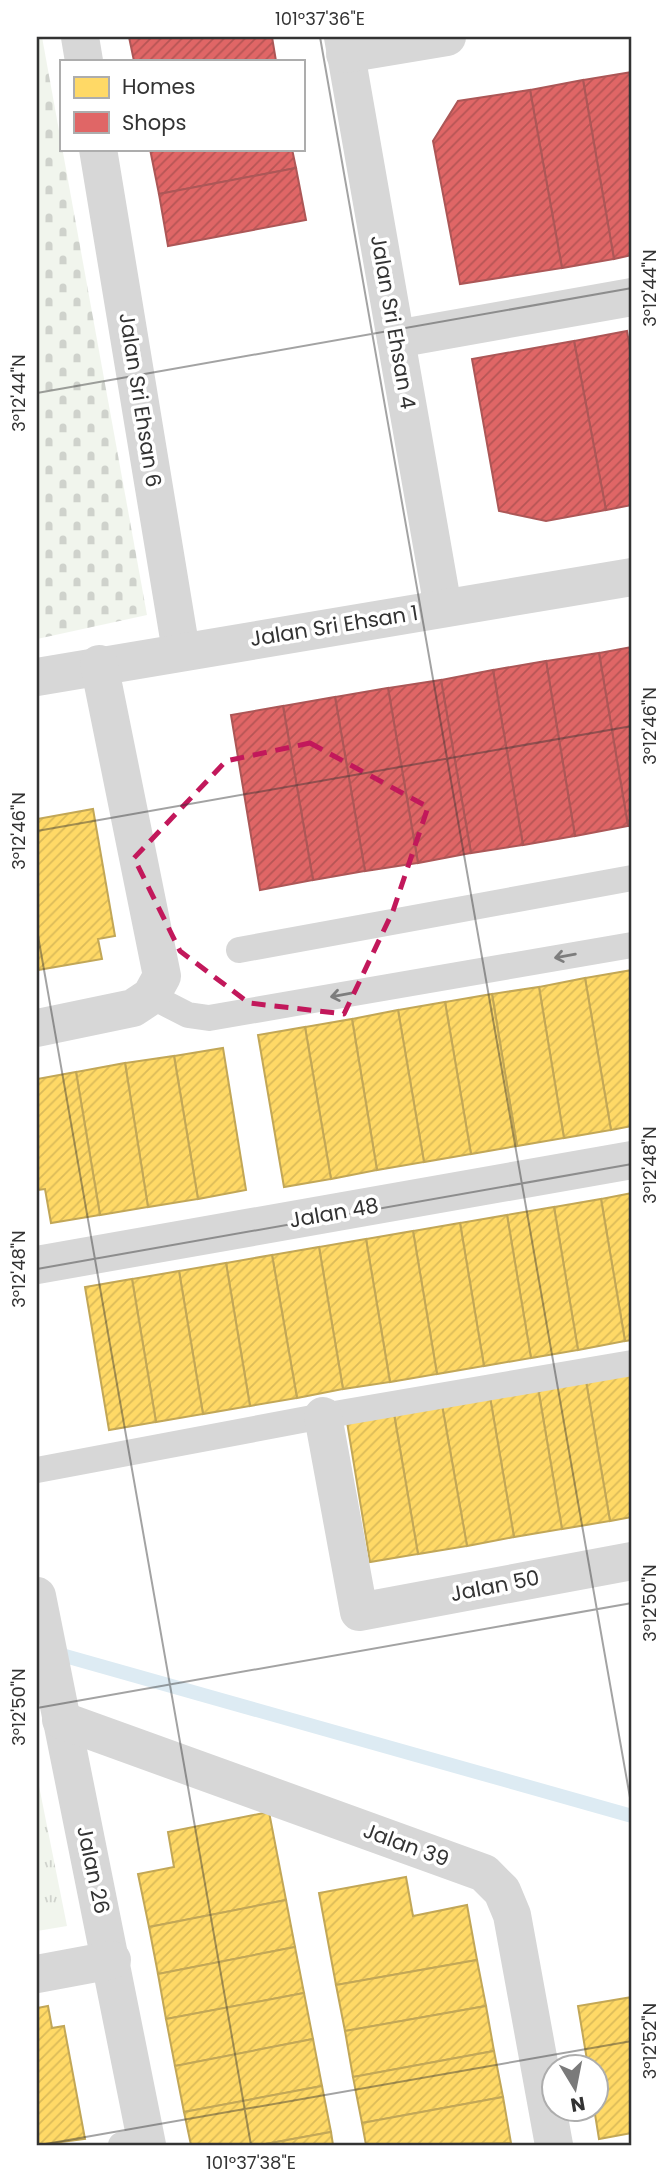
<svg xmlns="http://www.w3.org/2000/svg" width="669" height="2182" font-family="Poppins,sans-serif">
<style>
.cemetery{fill:url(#cemetery-stones)}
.park{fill:url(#park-tufts)}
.homes{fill:url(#homes-hatch);stroke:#c2a757;stroke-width:2}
.shops{fill:url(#shops-hatch);stroke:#ac5757;stroke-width:2}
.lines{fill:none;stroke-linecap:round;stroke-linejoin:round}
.stream{stroke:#ddebf3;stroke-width:14}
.service{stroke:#d7d7d7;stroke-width:26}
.minor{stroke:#d7d7d7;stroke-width:38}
.oneway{stroke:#7d7d7d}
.marked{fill:none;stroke:#c2185b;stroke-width:5;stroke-dasharray:14 9;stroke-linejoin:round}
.ticks{fill:none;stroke:#333;stroke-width:2;stroke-opacity:0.45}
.labels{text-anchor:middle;stroke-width:7;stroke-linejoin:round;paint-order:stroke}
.street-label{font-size:21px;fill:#333;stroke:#fff}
.neatline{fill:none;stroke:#333;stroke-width:2.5}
.ticks-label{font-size:18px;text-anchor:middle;fill:#333}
</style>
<defs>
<pattern id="cemetery-stones" width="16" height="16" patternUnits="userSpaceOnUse" patternTransform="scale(1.75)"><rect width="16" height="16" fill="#f1f5ed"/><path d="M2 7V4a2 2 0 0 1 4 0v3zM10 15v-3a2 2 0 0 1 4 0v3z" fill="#cfd2cc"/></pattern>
<pattern id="park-tufts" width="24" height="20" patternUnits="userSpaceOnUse" patternTransform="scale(1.75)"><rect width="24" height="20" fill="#f1f5ed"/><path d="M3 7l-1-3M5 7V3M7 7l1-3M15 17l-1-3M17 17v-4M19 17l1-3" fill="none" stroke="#cfd2cc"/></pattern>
<pattern id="homes-hatch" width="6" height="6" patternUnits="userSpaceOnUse" patternTransform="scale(1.75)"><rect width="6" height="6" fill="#ffd966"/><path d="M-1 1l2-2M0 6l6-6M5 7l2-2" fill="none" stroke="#dbbb59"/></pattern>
<pattern id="shops-hatch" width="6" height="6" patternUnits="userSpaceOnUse" patternTransform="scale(1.75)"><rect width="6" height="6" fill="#e06666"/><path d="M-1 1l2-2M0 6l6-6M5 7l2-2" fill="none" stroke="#b65555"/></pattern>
</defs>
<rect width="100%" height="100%" fill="#fff"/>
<polygon class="cemetery" points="37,37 42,37 147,615 37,639"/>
<polygon class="park" points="37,1776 67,1926 37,1931"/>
<g class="homes">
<polygon points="93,809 115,936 98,939 102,959 38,970 37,819"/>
<polygon points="632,970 632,1126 611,1130 585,978"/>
<polygon points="585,978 611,1130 564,1138 539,987"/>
<polygon points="539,987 564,1138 517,1146 492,994"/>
<polygon points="492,994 517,1146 471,1154 445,1002"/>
<polygon points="445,1002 471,1154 424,1162 398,1010"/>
<polygon points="398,1010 424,1162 377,1170 352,1019"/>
<polygon points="352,1019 377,1170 331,1179 305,1027"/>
<polygon points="305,1027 331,1179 284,1187 258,1035"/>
<polygon points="223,1048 246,1190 198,1199 174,1056"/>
<polygon points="174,1056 198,1199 148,1207 125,1063"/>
<polygon points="125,1063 148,1207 100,1215 76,1072"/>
<polygon points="76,1072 100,1215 51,1223 45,1189 37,1190 37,1079"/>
<polygon points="632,1193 632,1340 625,1341 601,1199"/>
<polygon points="601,1199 625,1341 578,1350 554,1207"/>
<polygon points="554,1207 578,1350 531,1358 507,1215"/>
<polygon points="507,1215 531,1358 484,1366 460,1223"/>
<polygon points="460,1223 484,1366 437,1374 413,1231"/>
<polygon points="413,1231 437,1374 390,1382 366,1239"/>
<polygon points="366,1239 390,1382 343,1389 319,1247"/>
<polygon points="319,1247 343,1389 297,1398 272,1255"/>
<polygon points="272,1255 297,1398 250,1406 226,1263"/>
<polygon points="226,1263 250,1406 203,1414 179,1271"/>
<polygon points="179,1271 203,1414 156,1422 132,1279"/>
<polygon points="132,1279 156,1422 109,1430 85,1287"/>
<polygon points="632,1372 632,1517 610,1521 586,1381"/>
<polygon points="586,1381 610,1521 562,1529 538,1388"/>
<polygon points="538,1388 562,1529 514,1537 490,1397"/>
<polygon points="490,1397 514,1537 467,1546 442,1405"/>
<polygon points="442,1405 467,1546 418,1554 394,1414"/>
<polygon points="394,1414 418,1554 370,1562 347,1422"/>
<polygon points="269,1812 286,1900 149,1927 138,1874 174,1867 168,1832"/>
<polygon points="406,1877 413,1916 467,1905 477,1960 336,1985 319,1893"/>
<polygon points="286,1900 295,1947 158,1974 149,1927"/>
<polygon points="295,1947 304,1993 166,2019 158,1974"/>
<polygon points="477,1960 486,2006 345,2031 336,1985"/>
<polygon points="304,1993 313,2039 175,2066 166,2019"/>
<polygon points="632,1997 632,2133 599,2139 594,2108 596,2066 588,2066 578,2006"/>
<polygon points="48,2006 52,2028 64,2026 85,2139 37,2145 37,2008"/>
<polygon points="486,2006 494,2051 353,2077 345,2031"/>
<polygon points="313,2039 322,2086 184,2112 175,2066"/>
<polygon points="494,2051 503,2097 362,2123 353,2077"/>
<polygon points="322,2086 331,2132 260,2145 191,2145 184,2112"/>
<polygon points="503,2097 511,2143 366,2145 362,2123"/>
<polygon points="331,2132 333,2145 260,2145"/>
</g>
<g class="shops">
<polygon points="129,37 272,37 276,61 134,61"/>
<polygon points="632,72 632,255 614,259 583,80"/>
<polygon points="583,80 614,259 562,268 530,90"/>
<polygon points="530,90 562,268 460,284 433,141 458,101"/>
<polygon points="150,149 292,149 296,168 159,194"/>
<polygon points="296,168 306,220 168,246 159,194"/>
<polygon points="627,331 632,361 632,505 606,510 574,341"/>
<polygon points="574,341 606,510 546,521 499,511 472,359"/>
<polygon points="632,647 632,826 628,826 599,653"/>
<polygon points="599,653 628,826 575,836 546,661"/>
<polygon points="546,661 575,836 523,845 493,670"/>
<polygon points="493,670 523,845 471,853 441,680"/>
<polygon points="441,680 471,853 418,863 388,688"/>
<polygon points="388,688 418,863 365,871 335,697"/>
<polygon points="335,697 365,871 313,880 283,706"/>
<polygon points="283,706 313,880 260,890 231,715"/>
</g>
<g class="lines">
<polyline class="stream" points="51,1652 632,1816"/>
<g class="service">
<polyline points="239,950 632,878"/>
<polyline points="151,996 188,1015 209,1018 632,945"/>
<polyline points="37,1470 323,1416 632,1363"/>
<polyline points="121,2145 147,2140"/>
</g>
<g class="minor">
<polyline points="80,37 84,61"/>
<polyline points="343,37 443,608"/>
<polyline points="345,54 447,37"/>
<polyline points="98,149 181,651"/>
<polyline points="396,339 632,297"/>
<polyline points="37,677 632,577"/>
<polyline points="37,1028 133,1008 151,996 162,976 99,664"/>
<polyline points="37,1265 632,1160"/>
<polyline points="323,1416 359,1612 632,1561"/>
<polyline points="37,1596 147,2145"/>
<polyline points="61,1720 484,1873 502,1891 512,1915 554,2145"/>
<polyline points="37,1974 112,1960"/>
</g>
</g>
<defs><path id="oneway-shaft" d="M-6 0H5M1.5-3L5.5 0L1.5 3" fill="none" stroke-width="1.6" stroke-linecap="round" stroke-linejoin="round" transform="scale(1.75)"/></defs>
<g class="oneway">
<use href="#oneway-shaft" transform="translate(565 956) rotate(170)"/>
<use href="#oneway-shaft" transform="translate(341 995) rotate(170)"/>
</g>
<path class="marked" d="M310,743L428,807L393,911L344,1014L249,1003L180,951L134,858L226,761Z"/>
<path class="ticks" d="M320,37L632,1809M37,393L632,288M37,831L632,726M37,930L251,2145M37,1269L632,1164M37,1708L632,1603M40,2145L632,2041"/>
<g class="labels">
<g class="street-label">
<text transform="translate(393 322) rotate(80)" y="7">Jalan Sri Ehsan 4</text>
<text transform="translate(140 400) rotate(81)" y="7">Jalan Sri Ehsan 6</text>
<text transform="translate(334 626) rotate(-9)" y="7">Jalan Sri Ehsan 1</text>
<text transform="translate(334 1213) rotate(-10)" y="7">Jalan 48</text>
<text transform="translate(495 1586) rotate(-11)" y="7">Jalan 50</text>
<text transform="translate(406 1845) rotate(20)" y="7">Jalan 39</text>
<text transform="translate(93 1870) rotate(78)" y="7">Jalan 26</text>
</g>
</g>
<rect width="669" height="2182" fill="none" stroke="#ffffff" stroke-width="77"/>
<rect x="60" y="60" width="245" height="91" fill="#ffffff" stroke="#adadad" stroke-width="2"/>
<rect x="74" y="77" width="35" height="21" fill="#ffd966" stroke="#adadad" stroke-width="2"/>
<text x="122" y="94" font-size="21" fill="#333333">Homes</text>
<rect x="74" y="112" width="35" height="21" fill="#e06666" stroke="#adadad" stroke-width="2"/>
<text x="122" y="130" font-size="21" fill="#333333">Shops</text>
<g transform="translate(575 2088) rotate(170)"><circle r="33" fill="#ffffff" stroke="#adadad" stroke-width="2"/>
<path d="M0-5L12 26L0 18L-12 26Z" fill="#7a7a7a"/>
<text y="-10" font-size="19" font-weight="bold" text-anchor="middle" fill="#333333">N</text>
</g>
<rect x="38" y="38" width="592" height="2106" class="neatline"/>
<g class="ticks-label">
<text x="320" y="25">101°37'36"E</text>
<text transform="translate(650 288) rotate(-90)" y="6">3°12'44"N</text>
<text transform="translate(19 393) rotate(-90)" y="6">3°12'44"N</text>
<text transform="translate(650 726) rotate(-90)" y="6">3°12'46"N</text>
<text transform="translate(19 831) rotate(-90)" y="6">3°12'46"N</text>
<text transform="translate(650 1165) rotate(-90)" y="6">3°12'48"N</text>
<text transform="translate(19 1269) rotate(-90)" y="6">3°12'48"N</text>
<text transform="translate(650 1603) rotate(-90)" y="6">3°12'50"N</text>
<text transform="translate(19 1707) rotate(-90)" y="6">3°12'50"N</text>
<text transform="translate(650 2041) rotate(-90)" y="6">3°12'52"N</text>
<text x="251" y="2169">101°37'38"E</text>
</g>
</svg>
